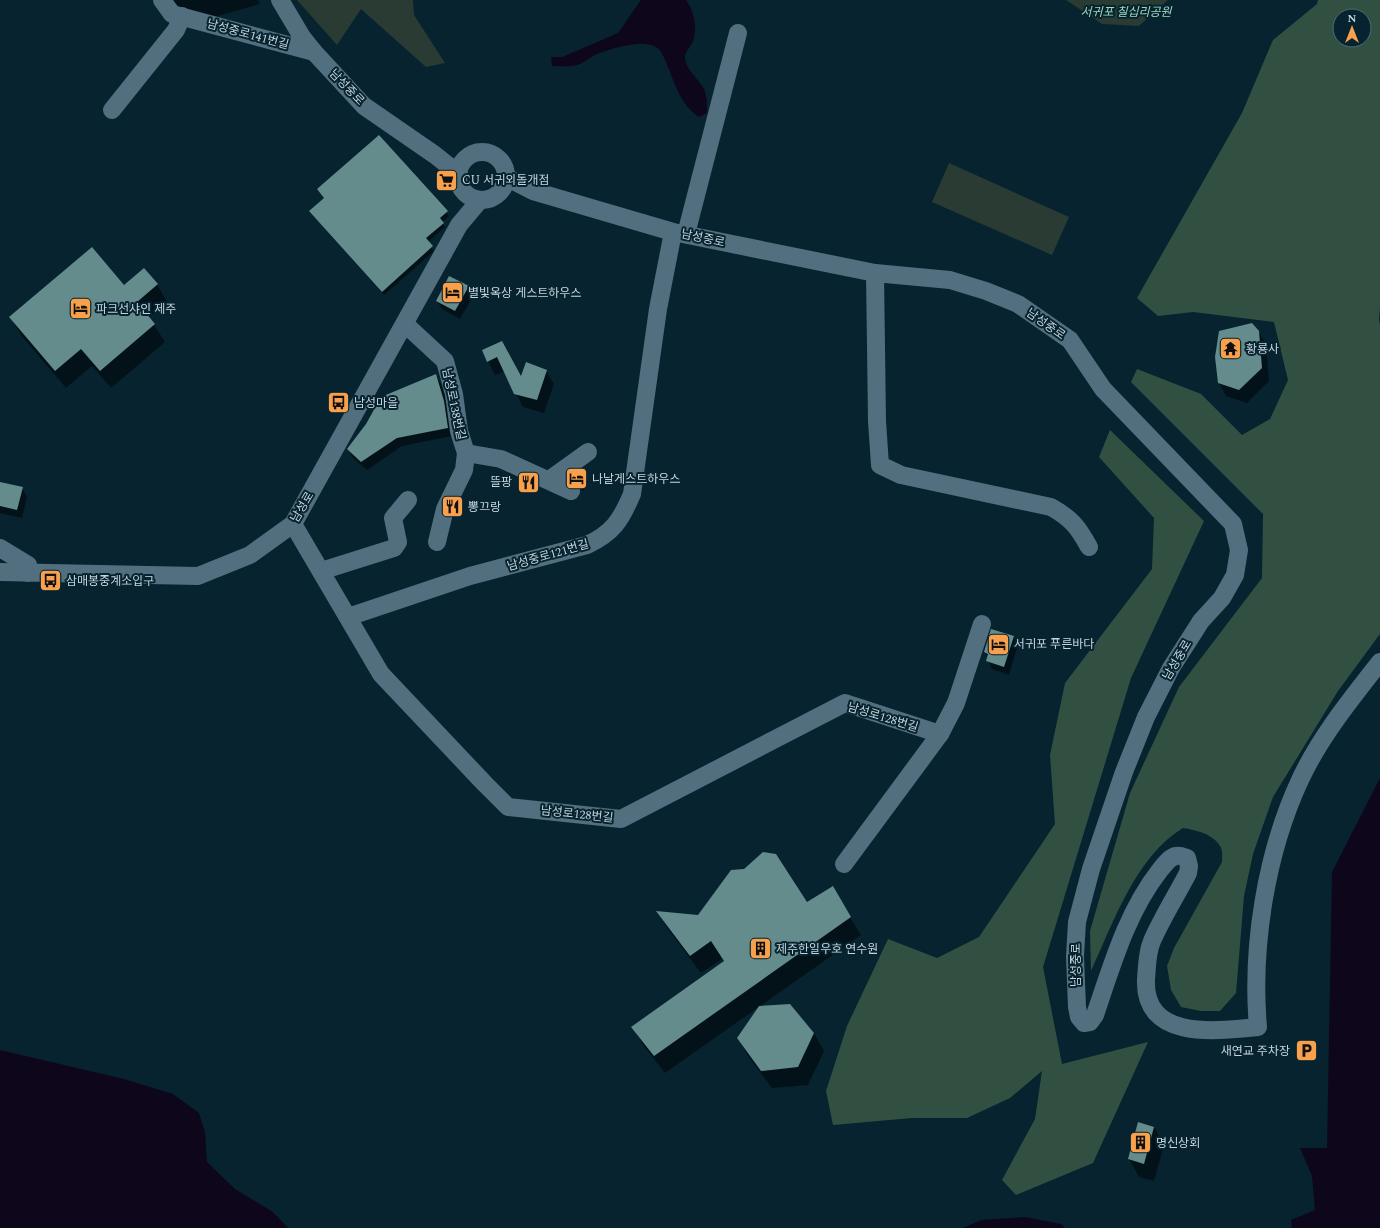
<svg xmlns="http://www.w3.org/2000/svg" width="1380" height="1228" font-family="Spectral,'Noto Sans KR',serif">
<style>
.green{fill:#293b32}
.forest{fill:#325042;fill-rule:evenodd}
.water{fill:#0e071c}
.shadow{fill:#0007}
.building{fill:#648c8c}
.lines{fill:none;stroke-linecap:round;stroke-linejoin:round}
.minor{stroke:#516f7e;stroke-width:18}
.labels{text-anchor:middle;stroke-width:4;stroke-linejoin:round;paint-order:stroke}
.park-label{font-size:12px;font-style:italic;fill:#9edabb;stroke:#06232f}
.street-label{font-size:12px;fill:#c5d5dd;stroke:#06232f}
.poi-label{font-size:12px;fill:#c5d5dd;stroke:#06232f;text-anchor:start}
</style>
<rect width="100%" height="100%" fill="#06232f"/>
<g class="green">
<polygon points="297,0 413,0 414,15 445,63 426,67 361,9 337,45"/>
<polygon points="1066,0 1168,0 1139,26 1102,24"/>
<polygon points="949,163 1069,217 1052,255 932,202"/>
</g>
<g class="forest">
<path d="M1318,0H1380V307L1379,320L1380,324V634L1338,691L1273,797L1253,854L1244,896L1236,993L1220,1011H1201L1181,1007L1171,990L1167,966L1174,948L1222,862C1222,857 1223,850 1220,846C1213,834 1196,830 1183,828C1136,856 1113,923 1091,971L1090,931L1130,793L1179,687L1262,578L1263,514L1131,382L1137,369L1201,394L1242,435L1270,419L1288,380L1274,322L1193,312L1158,316L1137,298L1242,113L1273,40L1317,4ZM1340,16H1364V40H1340Z"/>
<polygon points="1110,430 1204,521 1131,678 1043,967 1062,1064 1148,1042 1093,1163 1016,1195 1002,1180 1035,1119 1042,1071 1010,1098 967,1118 912,1118 833,1125 826,1091 847,1026 888,939 937,958 979,937 1055,824 1050,755 1065,683 1152,569 1154,518 1099,457"/>
</g>
<g class="water">
<path d="M641,0H686C694,10 698,29 693,41C691,46 685,52 685,57C685,69 699,79 704,89C707,96 707,105 707,113L699,117C676,102 674,75 661,52C652,35 607,49 593,56C588,59 582,64 577,65C569,67 560,66 552,66L551,57H562L618,33Z"/>
<polygon points="1380,778 1380,1228 1292,1228 1291,1220 1315,1210 1312,1176 1300,1148 1327,1148 1332,872"/>
<polygon points="0,1050 124,1079 173,1094 199,1113 205,1132 207,1162 235,1189 273,1212 288,1228 0,1228"/>
<polygon points="1025,1217 1061,1224 1065,1228 963,1228 981,1220"/>
</g>
<g class="shadow">
<polygon points="173,0 258,0 260,4 196,22 191,20"/>
<polygon points="379,136 449,216 442,222 445,227 428,242 434,251 384,295 313,215 325,198 318,190"/>
<polygon points="157,284 167,302 149,317 165,342 111,388 92,366 66,388 21,335 11,318 124,286"/>
<polygon points="468,287 473,296 460,319 442,309 437,301"/>
<polygon points="1259,332 1266,345 1269,381 1247,403 1226,396 1219,383"/>
<polygon points="502,342 522,378 546,371 554,384 544,413 523,407 505,371 495,375 488,361"/>
<polygon points="436,375 441,384 449,411 452,436 402,446 367,470 353,458 348,449 367,425"/>
<polygon points="577,474 586,478 588,482 583,491 570,479"/>
<polygon points="0,483 22,488 27,497 22,518 0,513"/>
<polygon points="1013,636 1018,645 1009,675 992,669 985,652"/>
<polygon points="832,888 861,935 665,1073 643,1045 633,1027 724,962 722,959 701,973 668,929 658,912 698,916 806,903"/>
<polygon points="814,1033 824,1051 808,1085 772,1088 748,1056 738,1038"/>
<polygon points="1154,1127 1164,1145 1154,1181 1139,1177 1129,1159"/>
</g>
<g class="building">
<polygon points="379,135 448,211 440,218 444,223 426,238 433,246 382,292 309,211 324,198 317,189"/>
<polygon points="92,247 124,285 144,268 158,284 137,302 155,324 100,371 81,349 55,371 9,317"/>
<polygon points="449,276 469,286 455,311 436,301"/>
<polygon points="1252,323 1259,331 1262,368 1239,390 1218,383 1215,357 1219,331"/>
<polygon points="502,341 521,376 526,362 547,370 537,400 514,394 497,357 487,362 482,350"/>
<polygon points="436,374 444,401 448,428 397,438 361,462 347,449 366,424 381,397"/>
<polygon points="577,473 586,477 581,488 576,482 569,479"/>
<polygon points="0,482 23,487 17,510 0,506"/>
<polygon points="991,629 1014,636 1004,667 986,661 988,654 984,652"/>
<polygon points="763,852 776,854 807,902 833,886 851,917 654,1056 631,1027 724,961 711,941 690,956 656,911 698,915 731,870 744,869"/>
<polygon points="790,1004 814,1033 798,1067 761,1071 737,1038 759,1006"/>
<polygon points="1138,1122 1154,1127 1144,1164 1128,1159"/>
</g>
<g class="lines">
<g class="minor">
<polyline points="162,0 172,14 314,52"/>
<polyline points="280,0 302,37 314,52 364,106 435,155 459,174"/>
<polyline points="112,110 176,30 182,16"/>
<circle cx="482" cy="176" r="24"/>
<path d="M506,177L533,191L673,232L875,273L950,280L986,291L1018,304L1070,340L1103,389L1233,524L1239,550L1235,575L1222,598L1201,621L1171,668L1146,717L1124,772L1091,869L1077,922L1075,956L1077,1007L1079,1017L1084,1023L1090,1022L1095,1015C1112,965 1127,912 1160,870C1164,865 1170,857 1176,856C1180,855 1184,857 1187,858L1189,866L1188,873C1176,896 1162,918 1152,941C1147,952 1147,967 1146,979C1143,1041 1217,1031 1258,1027C1251,947 1266,853 1300,780C1320,737 1351,699 1380,662"/>
<polyline points="686,234 738,33"/>
<path d="M875,273L877,421L880,465L901,475L1051,507C1072,519 1078,527 1089,547"/>
<polyline points="405,324 445,361 454,394 459,431 466,453 464,470 445,509 437,542"/>
<polyline points="466,453 501,459 571,491"/>
<polyline points="549,480 588,452"/>
<polyline points="293,524 381,674 485,784 508,807 621,819 845,703 940,734 956,703 982,624"/>
<polyline points="0,548 28,565 28,573"/>
<polyline points="321,571 394,548 398,542 393,518 408,500"/>
<polyline points="0,572 198,576 250,555 293,524 459,225 480,200"/>
<path d="M348,617L470,576L587,545C613,533 621,520 632,494L658,309L673,232"/>
<polyline points="844,864 940,734"/>
</g>
</g>
<defs>
<symbol id="supermarket-square" viewBox="-11 -11 22 22"><rect x="-9" y="-9" width="18" height="18" rx="4" fill="#f8a04b" stroke="#06232f"/><path d="M-6-5.5h2.5l.6 2H6L4.5 2H-2.5L-4.4-4H-6ZM-1.5 3.2a1.3 1.3 0 1 0 .1 0ZM3 3.2a1.3 1.3 0 1 0 .1 0Z" fill="#111"/></symbol>
<symbol id="hotel-square" viewBox="-11 -11 22 22"><rect x="-9" y="-9" width="18" height="18" rx="4" fill="#f8a04b" stroke="#06232f"/><path d="M-6-4.5h1.5V1H6V5H4.5V3h-9V5H-6ZM-4 0a1.8 1.8 0 1 1 3.6 0ZM.5 0V-2.5h3Q6-2.5 6 0Z" fill="#111"/></symbol>
<symbol id="temple-square" viewBox="-11 -11 22 22"><rect x="-9" y="-9" width="18" height="18" rx="4" fill="#f8a04b" stroke="#06232f"/><path d="M0-6L5-2H3V0L6.5 2.5H4V6H1.5V3h-3V6H-4V2.5H-6.5L-3 0V-2H-5Z" fill="#111"/></symbol>
<symbol id="bus-square" viewBox="-11 -11 22 22"><rect x="-9" y="-9" width="18" height="18" rx="4" fill="#f8a04b" stroke="#06232f"/><path d="M-5-6H5V4H4V6H2V4H-2V6H-4V4H-5ZM-3.5-4V0h7V-4ZM-3.5 1.2v1.5H-2V1.2ZM2 1.2v1.5H3.5V1.2Z" fill="#111"/></symbol>
<symbol id="restaurant-square" viewBox="-11 -11 22 22"><rect x="-9" y="-9" width="18" height="18" rx="4" fill="#f8a04b" stroke="#06232f"/><path d="M-5-6h1v4h1v-4h1v4h1v-4h1v5L-1.5 .5V6h-2V.5L-5-1ZM5-6V6H3V1.5H1.5Q1.5-4 5-6Z" fill="#111"/></symbol>
<symbol id="building-square" viewBox="-11 -11 22 22"><rect x="-9" y="-9" width="18" height="18" rx="4" fill="#f8a04b" stroke="#06232f"/><path d="M-4-6H4V6H1V3H-1V6H-4ZM-2.5-4.3h1.7v1.8h-1.7ZM.8-4.3h1.7v1.8H.8ZM-2.5-1h1.7V.8h-1.7ZM.8-1h1.7V.8H.8Z" fill="#111"/></symbol>
<symbol id="parking-square" viewBox="-11 -11 22 22"><rect x="-9" y="-9" width="18" height="18" rx="4" fill="#f8a04b" stroke="#06232f"/><path d="M-3.5-5.5H1a3.5 3.5 0 0 1 0 7H-1V5.5H-3.5ZM-1-3.4V-.6H.8a1.4 1.4 0 0 0 0-2.8Z" fill="#111"/></symbol>
</defs>
<g fill-rule="evenodd">
<use href="#supermarket-square" x="434" y="168" width="25" height="25"/>
<use href="#hotel-square" x="440" y="280" width="25" height="25"/>
<use href="#hotel-square" x="68" y="296" width="25" height="25"/>
<use href="#temple-square" x="1218" y="336" width="25" height="25"/>
<use href="#bus-square" x="326" y="390" width="25" height="25"/>
<use href="#hotel-square" x="564" y="466" width="25" height="25"/>
<use href="#restaurant-square" x="516" y="470" width="25" height="25"/>
<use href="#restaurant-square" x="440" y="494" width="25" height="25"/>
<use href="#bus-square" x="38" y="568" width="25" height="25"/>
<use href="#hotel-square" x="986" y="632" width="25" height="25"/>
<use href="#building-square" x="748" y="936" width="25" height="25"/>
<use href="#parking-square" x="1294" y="1038" width="25" height="25"/>
<use href="#building-square" x="1128" y="1130" width="25" height="25"/>
</g>
<g class="labels">
<g class="park-label">
<text x="1126" y="16">서귀포 칠십리공원</text>
</g>
<g class="street-label">
<text transform="translate(248 34) rotate(15)" y="4">남성중로141번길</text>
<text transform="translate(347 87) rotate(46)" y="4">남성중로</text>
<text transform="translate(703 238) rotate(12)" y="4">남성중로</text>
<text transform="translate(1046 324) rotate(35)" y="4">남성중로</text>
<text transform="translate(454 404) rotate(78)" y="4">남성로138번길</text>
<text transform="translate(302 507) rotate(-59)" y="4">남성로</text>
<text transform="translate(548 555) rotate(-16)" y="4">남성중로121번길</text>
<text transform="translate(1177 660) rotate(-59)" y="4">남성중로</text>
<text transform="translate(883 717) rotate(17)" y="4">남성로128번길</text>
<text transform="translate(577 814) rotate(6)" y="4">남성로128번길</text>
<text transform="translate(1076 965) rotate(-90)" y="4">남성중로</text>
</g>
<g class="poi-label">
<text x="462" y="184">CU 서귀외돌개점</text>
<text x="468" y="297">별빛옥상 게스트하우스</text>
<text x="96" y="313">파크선샤인 제주</text>
<text x="1246" y="353">황룡사</text>
<text x="354" y="407">남성마을</text>
<text x="592" y="483">나날게스트하우스</text>
<text x="512" y="486" text-anchor="end">뜰팡</text>
<text x="468" y="511">뽕끄랑</text>
<text x="66" y="585">삼매봉중계소입구</text>
<text x="1014" y="648">서귀포 푸른바다</text>
<text x="776" y="953">제주한일우호 연수원</text>
<text x="1290" y="1055" text-anchor="end">새연교 주차장</text>
<text x="1156" y="1147">명신상회</text>
</g>
</g>
<g transform="translate(1352 28)"><circle r="19" fill="#06232f" stroke="#526a75"/>
<path d="M0-3L7 15L0 10L-7 15Z" fill="#f8a04b"/>
<text y="-6" font-size="11" font-weight="bold" text-anchor="middle" fill="#c5d5dd">N</text>
</g>
</svg>
